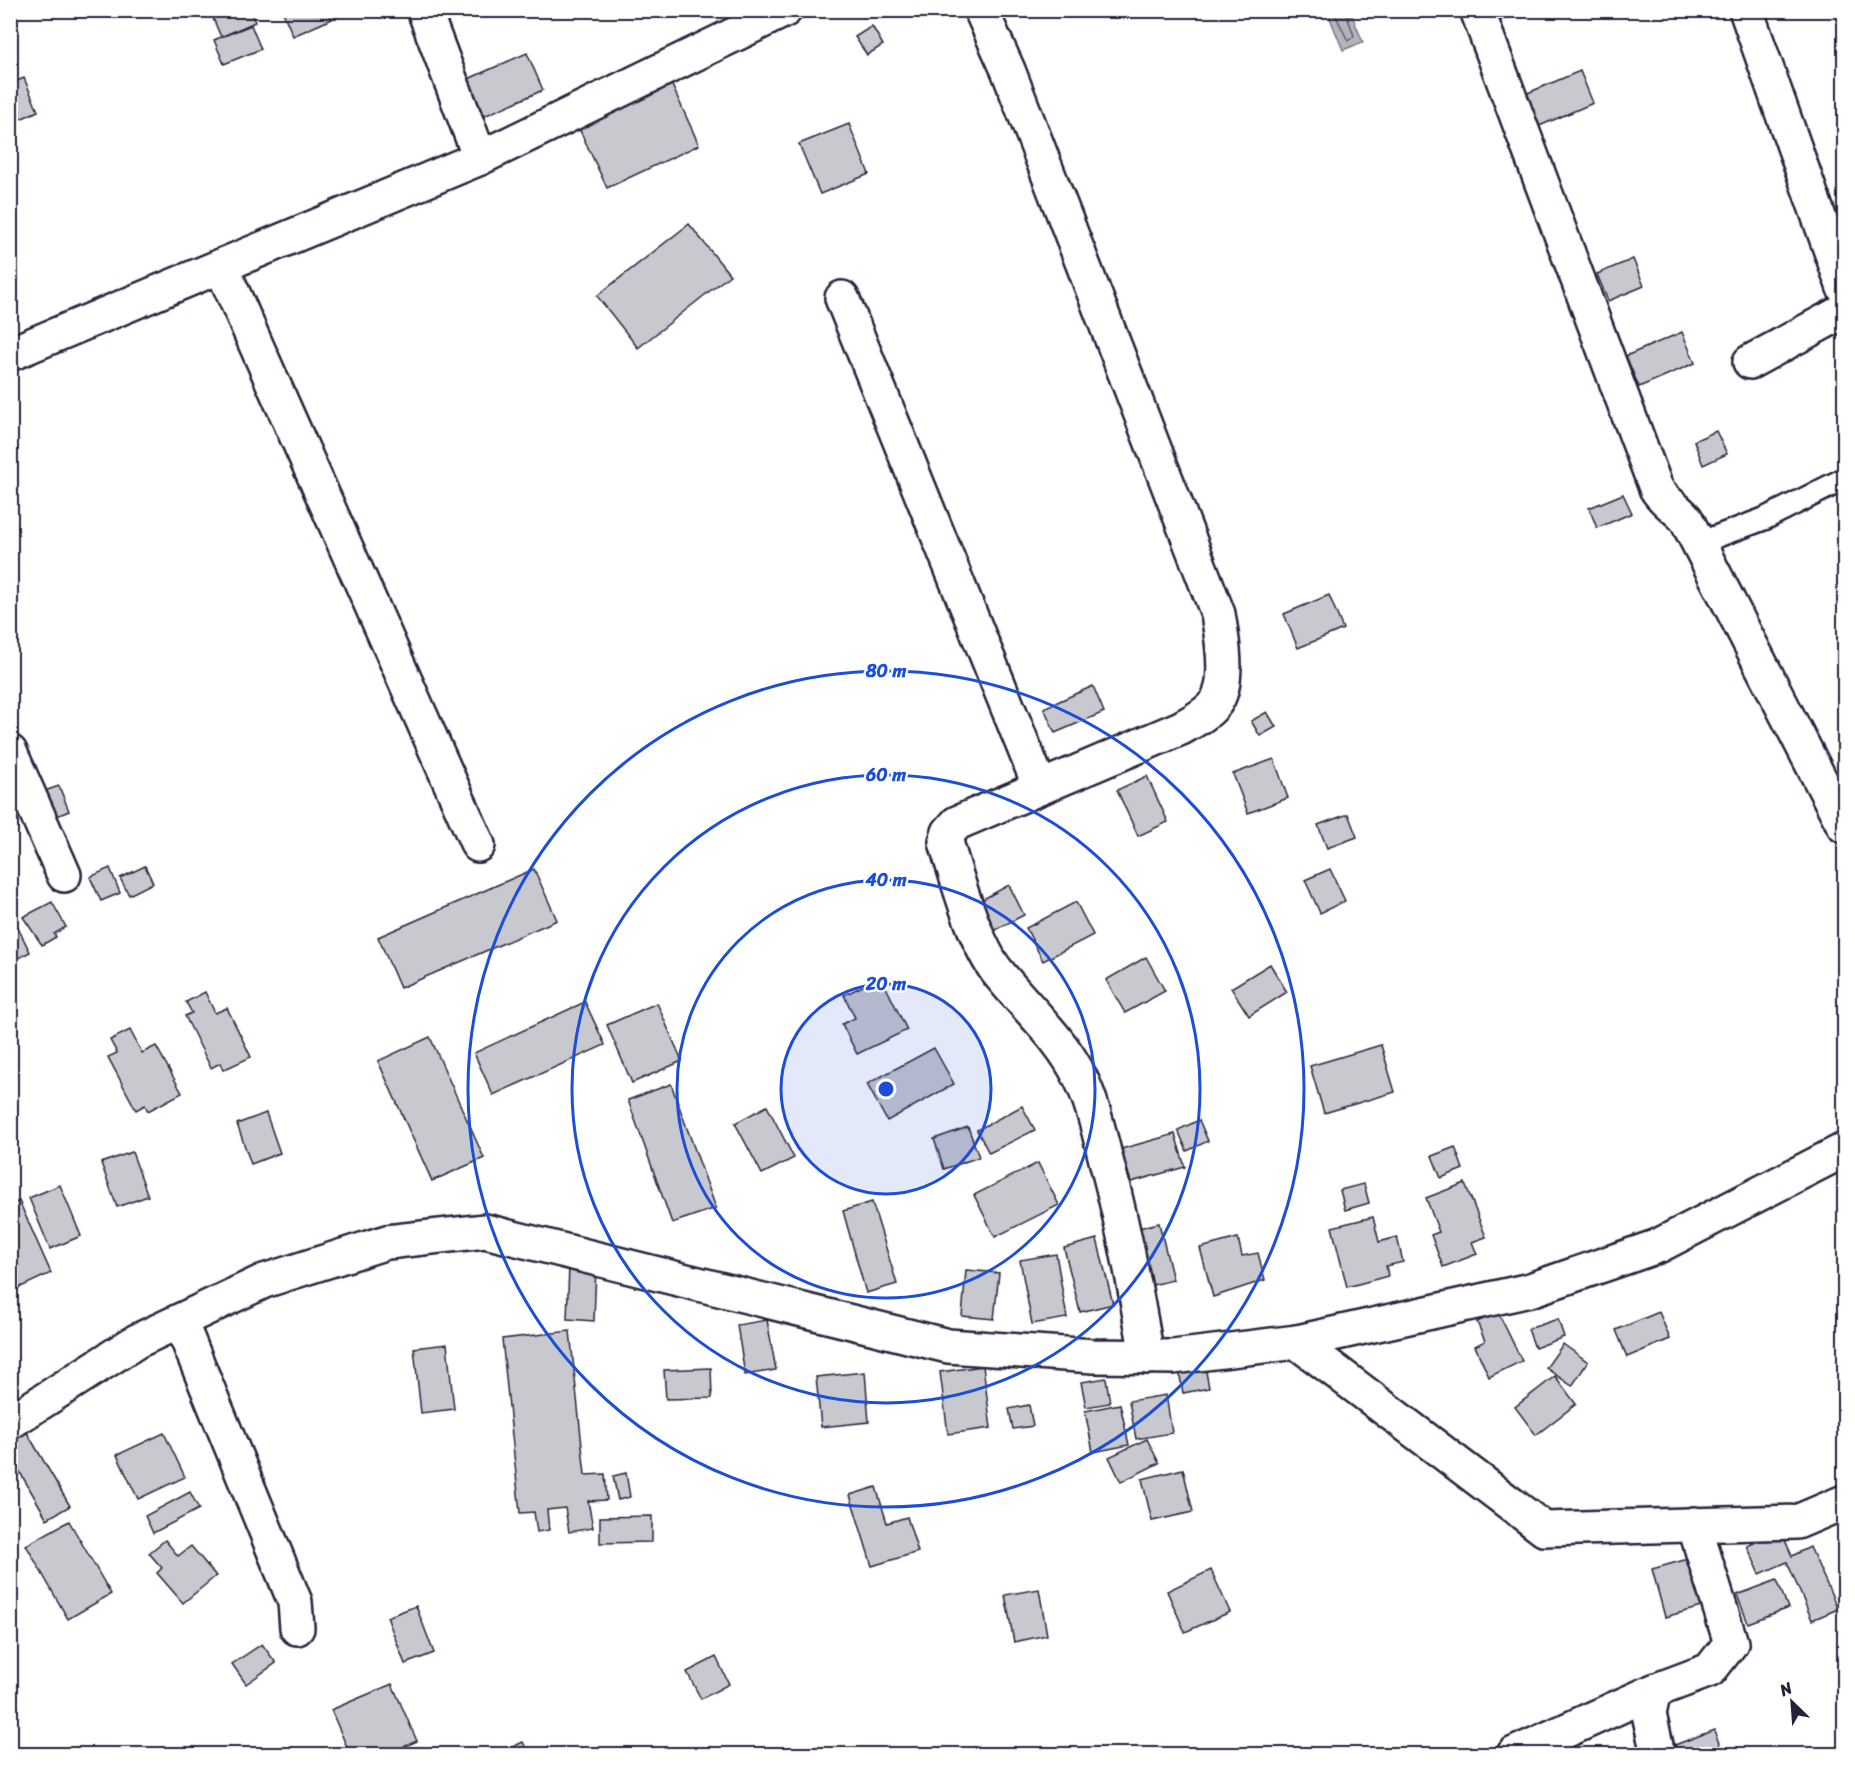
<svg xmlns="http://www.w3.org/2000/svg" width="1855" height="1765" font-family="Sriracha,sans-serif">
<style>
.water{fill:#b4b4bc;stroke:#7a7a88;stroke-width:1.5}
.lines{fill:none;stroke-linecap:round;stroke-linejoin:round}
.shore{stroke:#5c5c6f;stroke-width:1.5}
.building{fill:#c8c8cf;stroke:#22223b;stroke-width:1.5}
.service-casing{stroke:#22223b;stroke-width:26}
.minor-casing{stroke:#22223b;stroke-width:38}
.service{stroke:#fff;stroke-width:21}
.minor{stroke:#fff;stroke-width:33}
.ring{fill:none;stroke:#1d4ed8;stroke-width:3}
.centre{fill:#1d4ed8;stroke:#fff;stroke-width:3}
.ring-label{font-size:18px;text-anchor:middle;font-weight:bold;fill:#1d4ed8;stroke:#fff;stroke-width:4.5;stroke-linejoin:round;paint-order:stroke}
</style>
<rect width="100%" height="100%" fill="#fff"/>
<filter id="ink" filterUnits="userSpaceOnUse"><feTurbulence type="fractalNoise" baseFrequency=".0167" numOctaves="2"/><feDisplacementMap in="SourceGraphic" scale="12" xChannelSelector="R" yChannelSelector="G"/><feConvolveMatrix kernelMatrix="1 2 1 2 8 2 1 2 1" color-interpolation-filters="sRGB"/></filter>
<g filter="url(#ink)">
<polygon class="water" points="1327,11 1350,11 1363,42 1343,50"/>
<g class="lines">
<polyline class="shore" points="1333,10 1348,41 1354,36 1345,10"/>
</g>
<g class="building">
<polygon points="226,10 250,10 255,22 221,37 212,16"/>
<polygon points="282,10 328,10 332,19 293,36"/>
<polygon points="1492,10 1527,10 1496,22"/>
<polygon points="251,25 261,49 224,64 214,40"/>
<polygon points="872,26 883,45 867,55 855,37"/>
<polygon points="527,53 543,90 482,117 466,80"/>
<polygon points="1580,71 1593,103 1537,127 1523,95"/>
<polygon points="24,78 38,111 16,121 10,109 10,84"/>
<polygon points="671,83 699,145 607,188 578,126"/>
<polygon points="849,124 869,174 820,194 799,144"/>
<polygon points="689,224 730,275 638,348 597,296"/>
<polygon points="1633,259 1644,286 1608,301 1597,274"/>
<polygon points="1682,332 1695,363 1639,387 1626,356"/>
<polygon points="1716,431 1727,454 1703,465 1694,441"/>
<polygon points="1623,494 1632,513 1597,528 1589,508"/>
<polygon points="1329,595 1343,629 1298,648 1284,614"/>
<polygon points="1093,686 1104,712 1055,733 1044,708"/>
<polygon points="1267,712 1276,727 1260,736 1251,721"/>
<polygon points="1274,759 1288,798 1248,813 1233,774"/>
<polygon points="1147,776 1168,822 1138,836 1117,790"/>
<polygon points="59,786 69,811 52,818 42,792"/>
<polygon points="1348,814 1357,837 1327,848 1318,825"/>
<polygon points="145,866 153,883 129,895 120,878"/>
<polygon points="110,868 120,893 101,901 90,877"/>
<polygon points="534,869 557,920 400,988 378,937"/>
<polygon points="1330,869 1345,901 1320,913 1305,880"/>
<polygon points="1009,885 1024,915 987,934 972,905"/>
<polygon points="52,902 66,927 54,934 56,937 42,945 23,917"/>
<polygon points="1076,902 1093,935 1043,961 1026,928"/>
<polygon points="14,920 30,952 15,960 13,956 10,957 10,922"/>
<polygon points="1146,957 1165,991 1125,1013 1106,980"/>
<polygon points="1270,964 1287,992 1249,1016 1231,988"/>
<polygon points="881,977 907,1030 857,1054 842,1024 855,1018 844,995"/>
<polygon points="205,992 215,1013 227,1008 251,1057 223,1070 220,1063 211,1068 185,1016 192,1013 186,1002"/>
<polygon points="585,1002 605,1045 493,1095 474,1053"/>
<polygon points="657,1003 682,1061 632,1083 607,1025"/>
<polygon points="130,1030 142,1053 156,1046 182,1093 148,1111 145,1105 136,1110 108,1057 117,1053 110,1040"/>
<polygon points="430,1037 484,1158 432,1181 378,1061"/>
<polygon points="1381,1045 1395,1092 1324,1113 1310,1066"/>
<polygon points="934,1048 954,1084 887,1121 867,1084"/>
<polygon points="671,1084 716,1208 672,1223 628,1100"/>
<polygon points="767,1106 794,1158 762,1174 735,1123"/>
<polygon points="1022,1106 1035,1130 989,1153 977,1130"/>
<polygon points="266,1113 280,1153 251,1164 237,1124"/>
<polygon points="1199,1120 1208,1141 1187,1151 1178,1130"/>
<polygon points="968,1127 979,1157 944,1169 934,1139"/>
<polygon points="1175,1134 1185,1167 1131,1182 1121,1149"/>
<polygon points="1455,1147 1463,1169 1441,1178 1432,1156"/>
<polygon points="132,1152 148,1196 117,1207 101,1163"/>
<polygon points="1038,1163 1059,1205 995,1237 974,1195"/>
<polygon points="1465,1183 1486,1237 1472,1242 1477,1254 1443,1267 1431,1235 1439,1232 1426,1198"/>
<polygon points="1364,1184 1369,1203 1345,1210 1340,1190"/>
<polygon points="60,1185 81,1236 50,1249 29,1198"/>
<polygon points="19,1201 51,1273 10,1292 10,1205"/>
<polygon points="872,1202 897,1284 866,1293 843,1211"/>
<polygon points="1373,1217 1379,1242 1397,1237 1403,1262 1386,1266 1388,1276 1347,1287 1332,1227"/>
<polygon points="1159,1223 1173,1280 1140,1288 1126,1231"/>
<polygon points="1238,1238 1242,1256 1258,1253 1265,1280 1213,1297 1200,1248"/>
<polygon points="1097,1239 1113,1304 1080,1312 1064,1248"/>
<polygon points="1056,1254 1067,1318 1032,1324 1020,1260"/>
<polygon points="569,1266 596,1267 594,1321 567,1319"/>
<polygon points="966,1270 999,1273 994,1319 962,1316"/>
<polygon points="1498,1312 1522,1361 1489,1377 1475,1346 1485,1341 1477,1322"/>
<polygon points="1659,1312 1670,1339 1627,1357 1616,1330"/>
<polygon points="1558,1319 1564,1337 1535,1348 1528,1329"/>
<polygon points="767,1320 776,1370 745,1375 737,1325"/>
<polygon points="570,1331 585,1475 605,1474 607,1500 588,1501 593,1528 569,1532 565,1508 547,1510 549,1530 537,1532 534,1512 520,1513 502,1339"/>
<polygon points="447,1344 454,1409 421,1413 414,1348"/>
<polygon points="1563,1344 1588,1362 1572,1386 1546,1368"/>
<polygon points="983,1366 991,1428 948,1434 940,1372"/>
<polygon points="1205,1366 1209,1388 1183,1393 1179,1371"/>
<polygon points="711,1368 712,1398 666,1399 664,1370"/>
<polygon points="865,1372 869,1422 821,1427 816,1377"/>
<polygon points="1555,1376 1576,1404 1536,1435 1515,1407"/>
<polygon points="1106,1378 1110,1403 1086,1407 1081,1382"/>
<polygon points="1166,1395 1172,1433 1136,1439 1129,1401"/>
<polygon points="1120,1404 1129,1445 1093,1452 1085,1411"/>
<polygon points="1029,1405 1033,1426 1013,1429 1009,1409"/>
<polygon points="22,1424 70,1506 47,1519 10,1455 10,1430"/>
<polygon points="164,1433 185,1477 138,1499 117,1455"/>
<polygon points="1147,1439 1159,1463 1121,1482 1109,1457"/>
<polygon points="1183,1469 1193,1512 1152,1521 1142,1479"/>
<polygon points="626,1473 630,1497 618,1500 613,1476"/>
<polygon points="876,1487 887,1523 907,1517 918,1552 872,1566 850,1495"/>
<polygon points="190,1492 199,1509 153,1533 145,1516"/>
<polygon points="652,1516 652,1542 600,1543 600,1517"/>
<polygon points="69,1521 111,1594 68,1619 26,1545"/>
<polygon points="1781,1531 1792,1556 1810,1547 1838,1609 1812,1620 1787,1562 1760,1574 1747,1546"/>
<polygon points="165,1540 178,1556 191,1546 216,1576 183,1603 157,1573 162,1568 149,1553"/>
<polygon points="1699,1556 1712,1604 1665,1617 1652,1569"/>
<polygon points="1211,1570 1230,1612 1185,1632 1167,1591"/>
<polygon points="1777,1580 1788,1608 1748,1623 1737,1595"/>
<polygon points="1039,1589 1047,1635 1014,1642 1005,1595"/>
<polygon points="416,1606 434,1653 405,1664 387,1617"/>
<polygon points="262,1644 276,1663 246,1684 232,1664"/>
<polygon points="716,1657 729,1684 701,1699 687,1672"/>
<polygon points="392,1684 417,1741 387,1754 350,1754 331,1710"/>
<polygon points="1714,1730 1723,1754 1679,1754 1675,1745"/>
<polygon points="523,1742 529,1754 511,1754 508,1749"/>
</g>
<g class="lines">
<defs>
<polyline id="service" points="1699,543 1764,519 1842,480"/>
<g id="minor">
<polyline points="424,10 480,158"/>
<path d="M981,10L1008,70L1218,614C1222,637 1230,682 1216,702C1208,714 1193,721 1181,728L957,823L949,832L946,842C957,879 974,940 996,970C1024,1006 1060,1036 1080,1077C1093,1103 1099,1133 1106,1160C1123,1225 1136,1290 1147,1357"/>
<path d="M1477,10L1656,488C1664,502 1676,507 1686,519L1844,826"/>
<polyline points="1746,10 1844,288"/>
<polyline points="221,266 478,845"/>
<polyline points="842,298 1040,787"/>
<polyline points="10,354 480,158 785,10"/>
<polyline points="1750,362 1844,311"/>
<polyline points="10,752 64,875"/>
<polyline points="180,1321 295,1602 297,1628"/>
<polyline points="1297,1342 1544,1529 1797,1522 1844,1502"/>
<polyline points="10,1422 137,1341 264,1281 387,1242 485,1231 948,1346 1094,1356 1173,1357 1297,1342 1530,1290 1658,1246 1844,1150"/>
<polyline points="1654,1691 1649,1714 1658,1754"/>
<polyline points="1514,1754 1654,1691 1710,1670 1731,1643 1694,1524"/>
</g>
</defs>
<use href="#service" class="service-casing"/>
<use href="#minor" class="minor-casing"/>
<use href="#service" class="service"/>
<use href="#minor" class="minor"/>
</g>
</g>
<circle cx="886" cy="1089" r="105" fill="#1d4ed8" fill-opacity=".12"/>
<g class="ring">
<circle cx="886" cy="1089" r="105"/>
<circle cx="886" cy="1089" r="209"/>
<circle cx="886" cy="1089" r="314"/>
<circle cx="886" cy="1089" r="418"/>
</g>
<circle cx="886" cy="1089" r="9" class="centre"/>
<g class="ring-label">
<text x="886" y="677">80 m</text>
<text x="886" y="781">60 m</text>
<text x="886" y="886">40 m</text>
<text x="886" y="990">20 m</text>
</g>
<rect width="1855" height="1765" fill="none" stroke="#fff" stroke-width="36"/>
<rect x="18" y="18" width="1819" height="1729" fill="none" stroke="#22223b" stroke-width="2" filter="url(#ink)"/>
<g transform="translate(1792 1702) rotate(335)" stroke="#ffffff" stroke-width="4.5" paint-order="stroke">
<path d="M0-4.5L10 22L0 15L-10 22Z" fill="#22223b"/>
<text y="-9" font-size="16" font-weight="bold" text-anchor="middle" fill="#22223b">N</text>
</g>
</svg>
